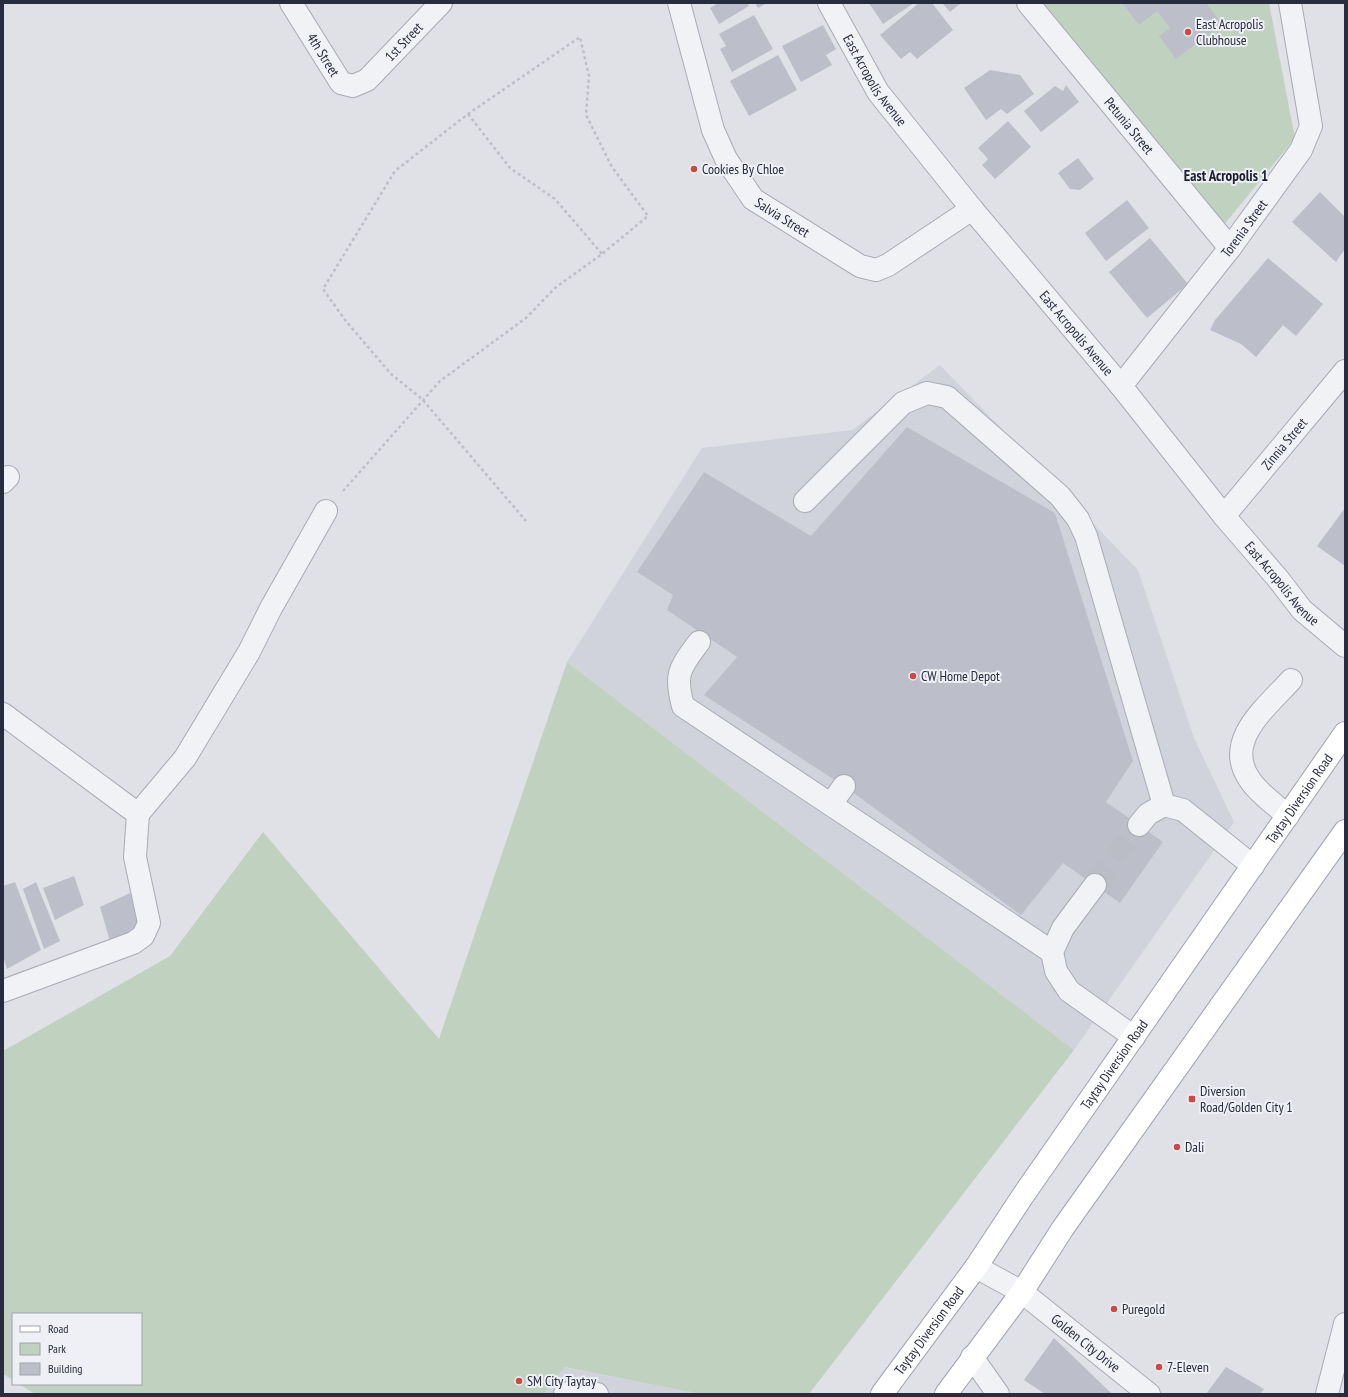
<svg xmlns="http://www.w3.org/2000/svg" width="1348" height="1397" font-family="'PT Sans Narrow',sans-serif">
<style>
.built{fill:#d1d3dc}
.green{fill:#c1d1c0}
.building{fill:#bcbfca}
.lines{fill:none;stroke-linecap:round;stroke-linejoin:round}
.minor-tunnel{stroke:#babdc5;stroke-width:22;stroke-dasharray:22 11;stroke-linecap:butt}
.minor-casing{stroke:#a8abb4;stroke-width:24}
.major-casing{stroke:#9ea3b2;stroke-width:24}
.path{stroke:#bdbfc6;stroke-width:2.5;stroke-dasharray:3 3;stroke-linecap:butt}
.minor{stroke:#f1f2f6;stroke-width:22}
.major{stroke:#fff;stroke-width:22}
.poi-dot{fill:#c84b48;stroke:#eef0f5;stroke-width:1.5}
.labels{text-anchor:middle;stroke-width:4;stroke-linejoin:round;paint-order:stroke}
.poi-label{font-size:14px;fill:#282c3e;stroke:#eef0f5;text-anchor:start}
.street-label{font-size:14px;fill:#282c3e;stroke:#eef0f5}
.neighbourhood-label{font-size:15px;font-weight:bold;fill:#1b1e2e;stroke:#eef0f5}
</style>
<rect width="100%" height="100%" fill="#dfe1e7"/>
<g class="built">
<polygon points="940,365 1138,570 1194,738 1234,822 1074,1050 567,662 702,448 852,430"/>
<polygon points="433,1342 702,1394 395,1394"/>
</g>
<g class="green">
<polygon points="1041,3 1269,3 1295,138 1223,226"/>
<polygon points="567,662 1074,1050 809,1394 701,1394 564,1367 544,1394 35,1394 19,1384 141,1384 141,1314 13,1314 13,1380 3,1374 3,1051 170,956 263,832 439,1039"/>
</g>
<g class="building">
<polygon points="718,3 747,3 749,6 719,24 710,8"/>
<polygon points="755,3 767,3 758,8"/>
<polygon points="869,3 914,3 883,24"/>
<polygon points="919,3 932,3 953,30 917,59 910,52 901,59 880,35"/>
<polygon points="942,3 961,3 950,12"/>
<polygon points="1122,3 1206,3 1222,24 1176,59 1159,36 1170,28 1157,11 1139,25"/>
<polygon points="754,15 773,49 732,72 720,49 726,46 719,34"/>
<polygon points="823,25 836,49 826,55 832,65 801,82 782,46"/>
<polygon points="778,55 797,90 749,116 730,81"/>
<polygon points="990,70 1020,75 1034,94 1007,114 1001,109 986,120 964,88"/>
<polygon points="1066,85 1079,102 1041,132 1024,111 1055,86 1063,91"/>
<polygon points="1008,121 1031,147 995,179 982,165 988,159 978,148"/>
<polygon points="1078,158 1094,179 1080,190 1070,189 1058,173"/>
<polygon points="1320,192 1345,217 1345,249 1336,262 1292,222"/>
<polygon points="1127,200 1149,228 1106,261 1085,233"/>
<polygon points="1150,238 1188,284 1147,318 1109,272"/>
<polygon points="1268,258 1323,304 1296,336 1283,325 1256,357 1241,344 1210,330 1215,320"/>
<polygon points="907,427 1055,513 1133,761 1106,802 1163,842 1120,903 1063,863 1021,915 844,786 704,695 737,657 667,610 673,595 637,572 704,472 811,536"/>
<polygon points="1345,508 1345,566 1317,546"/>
<polygon points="74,876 84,905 55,920 43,888"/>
<polygon points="15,882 41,950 7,969 3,956 3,886"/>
<polygon points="36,882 60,941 44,949 23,889"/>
<polygon points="130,893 143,926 110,941 100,907"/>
<polygon points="1054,1338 1112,1394 1045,1394 1024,1380"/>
<polygon points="1226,1367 1264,1389 1260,1394 1206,1394"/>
</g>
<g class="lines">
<polyline class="minor-tunnel" points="1095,885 1139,825"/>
<defs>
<g id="minor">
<path id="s1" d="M291,3L341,83L353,86L367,80L441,3"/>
<path id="s2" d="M679,3L713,130L726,159L753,199L860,266L876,270L888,265L972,209"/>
<path id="s3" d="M829,3L878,92L972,209L1121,386L1224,516L1279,580L1302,610L1345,646"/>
<path id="s4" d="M1028,3L1230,248"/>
<path id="s5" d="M1121,386L1230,248L1301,150L1311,126L1290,3"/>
<polyline points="3,482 8,477"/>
<polyline points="805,501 903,403 927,393 947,397 1060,496 1078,519 1086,536 1164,805"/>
<path id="s6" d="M1224,516L1345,371"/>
<path d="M699,642C680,668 674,673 683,706L1052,952"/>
<polyline points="3,714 138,814 135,857 149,923 143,936 133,943 3,991"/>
<polyline points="831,804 844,786"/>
<polyline points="138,814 185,758 249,652 271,608 326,511"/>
<path d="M1288,816C1276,805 1259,794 1250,780C1222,741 1267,707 1291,680"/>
<polyline points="1139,825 1148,814 1164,805 1183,810 1253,866"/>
<polyline points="1095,885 1063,928 1052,952 1056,971 1069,991 1134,1037"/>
<path id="s7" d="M976,1267L1022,1292L1149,1394"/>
<polyline points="972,1357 998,1394"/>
<polyline points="565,1394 576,1391 597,1394"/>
<polyline points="1327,1394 1345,1324"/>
</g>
<g id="major">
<path id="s8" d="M882,1394L976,1267L1022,1197L1345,733"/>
<polyline points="946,1394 1022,1292 1063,1228 1345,831"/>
</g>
</defs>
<use href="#minor" class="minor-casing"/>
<use href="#major" class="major-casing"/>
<g class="path">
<polyline points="468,114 510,168 555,199 602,254"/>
<polyline points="343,491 440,381 526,318 555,288 602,254 648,216 612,167 586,115 589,76 580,37 468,114 395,171 323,289 345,320 391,374 422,399 526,521"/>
</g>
<use href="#minor" class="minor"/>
<use href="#major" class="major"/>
</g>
<g class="poi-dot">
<circle cx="1188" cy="32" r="4"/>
<circle cx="694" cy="169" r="4"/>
<circle cx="913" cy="676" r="4"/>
<rect x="1188" y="1095" width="8" height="8" rx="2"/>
<circle cx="1177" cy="1147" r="4"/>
<circle cx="1114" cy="1309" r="4"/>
<circle cx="1159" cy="1367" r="4"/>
<circle cx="519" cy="1381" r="4"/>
</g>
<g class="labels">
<g class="poi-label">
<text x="1196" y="29">East Acropolis<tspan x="1196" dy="16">Clubhouse</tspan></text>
<text x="702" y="174">Cookies By Chloe</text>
<text x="921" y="681">CW Home Depot</text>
<text x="1200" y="1096">Diversion<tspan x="1200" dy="16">Road/Golden City 1</tspan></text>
<text x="1185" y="1152">Dali</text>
<text x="1122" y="1314">Puregold</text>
<text x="1167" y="1372">7-Eleven</text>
<text x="527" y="1386">SM City Taytay</text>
</g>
<g class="street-label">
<text dy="5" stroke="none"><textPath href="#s1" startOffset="175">1st Street</textPath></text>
<text dy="5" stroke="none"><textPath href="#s1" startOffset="61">4th Street</textPath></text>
<text dy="5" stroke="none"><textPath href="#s3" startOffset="90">East Acropolis Avenue</textPath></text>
<text dy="5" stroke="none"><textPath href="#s4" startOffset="159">Petunia Street</textPath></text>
<text dy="5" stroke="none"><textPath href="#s2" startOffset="246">Salvia Street</textPath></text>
<text dy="5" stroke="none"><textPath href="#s5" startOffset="200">Torenia Street</textPath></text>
<text dy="5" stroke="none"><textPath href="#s3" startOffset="414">East Acropolis Avenue</textPath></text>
<text dy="5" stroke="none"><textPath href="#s6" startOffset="94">Zinnia Street</textPath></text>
<text dy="5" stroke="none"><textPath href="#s3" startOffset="738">East Acropolis Avenue</textPath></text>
<text dy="5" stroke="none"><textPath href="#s8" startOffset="727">Taytay Diversion Road</textPath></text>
<text dy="5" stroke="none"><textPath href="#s8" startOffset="403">Taytay Diversion Road</textPath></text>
<text dy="5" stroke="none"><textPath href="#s8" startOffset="79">Taytay Diversion Road</textPath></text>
<text dy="5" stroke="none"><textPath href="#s7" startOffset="134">Golden City Drive</textPath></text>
</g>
<g class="neighbourhood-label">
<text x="1226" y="181">East Acropolis 1</text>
</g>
</g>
<rect width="1348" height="1397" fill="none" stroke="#282c3e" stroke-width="8"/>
<rect x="12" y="1313" width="130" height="72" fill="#eef0f5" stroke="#9fa2ac"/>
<rect x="20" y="1326" width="20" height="6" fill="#ffffff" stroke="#9fa2ac"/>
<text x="48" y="1333" font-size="12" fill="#282c3e">Road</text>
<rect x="20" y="1343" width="20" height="12" fill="#c1d1c0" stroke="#9fa2ac"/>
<text x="48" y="1353" font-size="12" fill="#282c3e">Park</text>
<rect x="20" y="1363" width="20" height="12" fill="#bcbfca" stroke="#9fa2ac"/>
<text x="48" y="1373" font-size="12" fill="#282c3e">Building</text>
</svg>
